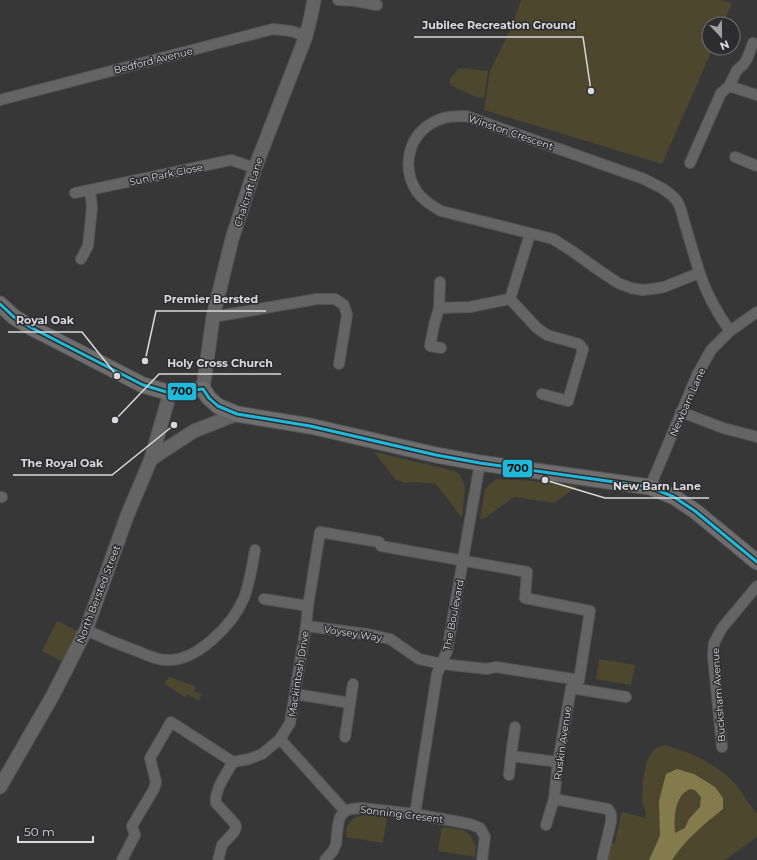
<svg xmlns="http://www.w3.org/2000/svg" width="757" height="860" font-family="Montserrat,sans-serif">
<style>
.green{fill:#4d472e}
.water{fill:#847b4d;fill-rule:evenodd}
.lines{fill:none;stroke-linecap:round;stroke-linejoin:round}
.minor-casing{stroke:#545455;stroke-width:12}
.tertiary-casing{stroke:#545455;stroke-width:15}
.secondary-casing{stroke:#545455;stroke-width:17}
.minor{stroke:#646464;stroke-width:10}
.tertiary{stroke:#646464;stroke-width:13}
.secondary{stroke:#6e6e6e;stroke-width:15}
.bus-1-casing{stroke:#2d2c2f;stroke-width:6}
.bus-1{stroke:#20b9da;stroke-width:3}
.labels{text-anchor:middle;stroke-width:3;stroke-linejoin:round;paint-order:stroke}
.street-label{font-size:10px;fill:#d9d9db;stroke:#2d2c2f}
.leader{fill:none;stroke:#d9d9db;stroke-width:1.5}
.callout-dot{fill:#d9d9db;stroke:#2d2c2f;stroke-width:1.5}
.callout-label{font-size:11px;text-anchor:middle;font-weight:bold;fill:#d9d9db;stroke:#2d2c2f;stroke-width:3;stroke-linejoin:round;paint-order:stroke}
.line-badge{stroke:#2d2c2f;stroke-width:1.5}
.pale-badge-label{font-size:11px;text-anchor:middle;font-weight:bold;fill:#111}
</style>
<rect width="100%" height="100%" fill="#373738"/>
<g class="green">
<polygon points="521,0 720,0 732,3 723,24 709,24 709,48 713,48 662,164 484,110 490,71 512,26"/>
<polygon points="462,68 488,71 484,98 476,97 452,86 450,83 450,79 458,69"/>
<polygon points="374,452 455,471 460,475 465,487 462,518 436,484 414,482 405,483 396,480"/>
<polygon points="496,479 533,481 578,486 554,503 514,497 485,518 480,520 485,489"/>
<polygon points="57,621 77,631 62,661 42,651"/>
<polygon points="599,659 635,665 631,685 596,679"/>
<polygon points="169,677 195,686 194,691 202,694 199,701 187,694 185,697 164,684"/>
<path d="M664,745C689,751 719,765 736,785C744,794 748,805 757,813V837L725,860H607L611,843H615L621,814L623,812L645,818L646,812L642,802L643,779L647,761L654,749Z"/>
<path d="M365,815L387,817L383,843L346,837C346,823 352,816 365,815Z"/>
<polygon points="442,827 464,830 470,835 476,847 475,857 438,851"/>
</g>
<path class="water" d="M677,769L694,774L715,787L723,798V809C704,824 685,840 672,860H649L660,836L659,801L666,774ZM690,789L695,790L701,797L700,807L689,819L685,828L675,833C674,818 674,796 690,789Z"/>
<g class="lines">
<defs>
<g id="minor">
<polyline points="338,0 355,1 377,5"/>
<polyline points="729,86 757,95"/>
<polyline points="0,100 273,29 291,31 306,36"/>
<polyline points="735,157 757,166"/>
<polyline points="690,163 721,93 729,86 737,70 743,65 747,59 753,43"/>
<polyline points="75,193 231,160 255,168"/>
<polyline points="81,259 88,246 92,207 90,190"/>
<path d="M699,273L664,287L652,289L642,290L631,288L618,283L600,271L572,251L553,239L441,211C432,206 423,200 417,192C401,167 408,134 436,121C445,116 456,116 466,116L644,179C655,185 669,190 677,201C681,207 682,214 684,221C689,238 694,255 699,271C706,293 717,313 730,331"/>
<polyline points="440,282 439,308 434,325 430,346 441,348"/>
<polyline points="510,299 537,328 547,335 579,344 583,349 568,401 542,394"/>
<polyline points="439,308 470,307 510,299 530,234"/>
<polyline points="213,317 317,299 335,299 344,305 347,315 339,364"/>
<polyline points="681,412 723,428 757,437"/>
<polyline points="650,487 697,375 711,350 730,331 757,312"/>
<polyline points="0,497 2,497"/>
<polyline points="264,599 308,606 320,532 379,542 381,546 527,572 525,598 590,611 579,680"/>
<polyline points="306,626 367,634 390,639 419,659 442,664 487,669 496,667 579,680"/>
<path d="M86,630C103,638 120,645 137,651C146,655 157,660 166,660C197,662 233,624 244,598C250,582 252,566 255,550"/>
<polyline points="571,688 626,697"/>
<polyline points="295,694 350,703"/>
<polyline points="345,737 353,684"/>
<polyline points="280,739 345,811"/>
<polyline points="722,747 713,656 714,643 722,628 757,586"/>
<polyline points="511,756 515,727"/>
<polyline points="509,775 511,756 558,762"/>
<polyline points="554,799 608,809 611,814 611,822 602,860"/>
<polyline points="415,814 437,674 447,651 480,463"/>
<polyline points="546,825 554,799 558,762 571,688 579,680"/>
<polyline points="122,860 135,835 132,826 154,789 156,782 150,758 171,722 233,762 249,759 262,754 280,739 290,723 306,626 308,606"/>
<path d="M218,860L222,845L234,832L236,827L235,824L216,803C214,790 227,773 233,762"/>
<polyline points="325,860 333,851 336,844 338,825 340,817 345,811 351,809 362,808 415,814 470,824 480,828 485,837 482,860"/>
</g>
<g id="tertiary">
<polyline points="203,389 213,317 232,239 255,168 306,36 311,16 314,0"/>
<polyline points="151,459 194,431 237,414"/>
<polyline points="0,787 53,695 86,630 127,516 151,459 170,393"/>
</g>
<polyline id="secondary" points="0,304 14,317 32,328 143,385 170,393 203,389 209,398 218,406 237,414 310,426 436,455 480,463 650,487 674,497 695,511 757,562"/>
</defs>
<use href="#minor" class="minor-casing"/>
<use href="#tertiary" class="tertiary-casing"/>
<use href="#secondary" class="secondary-casing"/>
<use href="#minor" class="minor"/>
<use href="#tertiary" class="tertiary"/>
<use href="#secondary" class="secondary"/>
<defs>
<polyline id="bus-1" points="0,304 14,317 32,328 143,385 170,393 203,389 209,398 218,406 237,414 310,426 436,455 480,463 650,487 674,497 695,511 757,562"/>
</defs>
<use href="#bus-1" class="bus-1-casing"/>
<use href="#bus-1" class="bus-1"/>
</g>
<g class="labels">
<g class="street-label">
<text transform="translate(153 60) rotate(-14)" y="4">Bedford Avenue</text>
<text transform="translate(511 132) rotate(19)" y="4">Winston Crescent</text>
<text transform="translate(166 174) rotate(-12)" y="4">Sun Park Close</text>
<text transform="translate(248 192) rotate(-72)" y="4">Chalcraft Lane</text>
<text transform="translate(687 402) rotate(-66)" y="4">Newbarn Lane</text>
<text transform="translate(98 594) rotate(-69)" y="4">North Bersted Street</text>
<text transform="translate(453 615) rotate(-79)" y="4">The Boulevard</text>
<text transform="translate(353 633) rotate(9)" y="4">Voysey Way</text>
<text transform="translate(298 674) rotate(-81)" y="4">Mackintosh Drive</text>
<text transform="translate(718 695) rotate(-94)" y="4">Bucksham Avenue</text>
<text transform="translate(562 743) rotate(-82)" y="4">Ruskin Avenue</text>
<text transform="translate(402 814) rotate(7)" y="4">Sonning Cresent</text>
</g>
</g>
<path class="leader" d="M591 91L583 37H414M145 361L156 311H266M117 376L82 332H8M115 420L159 374H281M174 425L112 475H13M545 480L605 498H709"/>
<g class="callout-dot">
<circle cx="591" cy="91" r="4"/>
<circle cx="145" cy="361" r="4"/>
<circle cx="117" cy="376" r="4"/>
<circle cx="115" cy="420" r="4"/>
<circle cx="174" cy="425" r="4"/>
<circle cx="545" cy="480" r="4"/>
</g>
<g class="callout-label">
<text x="499" y="29">Jubilee Recreation Ground</text>
<text x="211" y="303">Premier Bersted</text>
<text x="45" y="324">Royal Oak</text>
<text x="220" y="367">Holy Cross Church</text>
<text x="62" y="467">The Royal Oak</text>
<text x="657" y="490">New Barn Lane</text>
</g>
<g class="line-badge">
<rect x="167" y="382" width="30" height="19" rx="4" fill="#20b9da"/>
<rect x="502" y="459" width="31" height="19" rx="4" fill="#20b9da"/>
</g>
<g class="pale-badge-label">
<text x="182" y="395">700</text>
<text x="518" y="472">700</text>
</g>
<g transform="translate(721 36) rotate(158)"><circle r="19" fill="#2d2c2f" stroke="#727174"/>
<path d="M0-3L7 15L0 10L-7 15Z" fill="#a0a0a2"/>
<text y="-6" font-size="11" font-weight="bold" text-anchor="middle" fill="#d9d9db">N</text>
</g>
<path d="M18 836v6h75v-6" fill="none" stroke="#d9d9db" stroke-width="2"/>
<text x="24" y="836" font-size="12" fill="#d9d9db" stroke="#2d2c2f" stroke-width="3" paint-order="stroke">50 m</text>
</svg>
